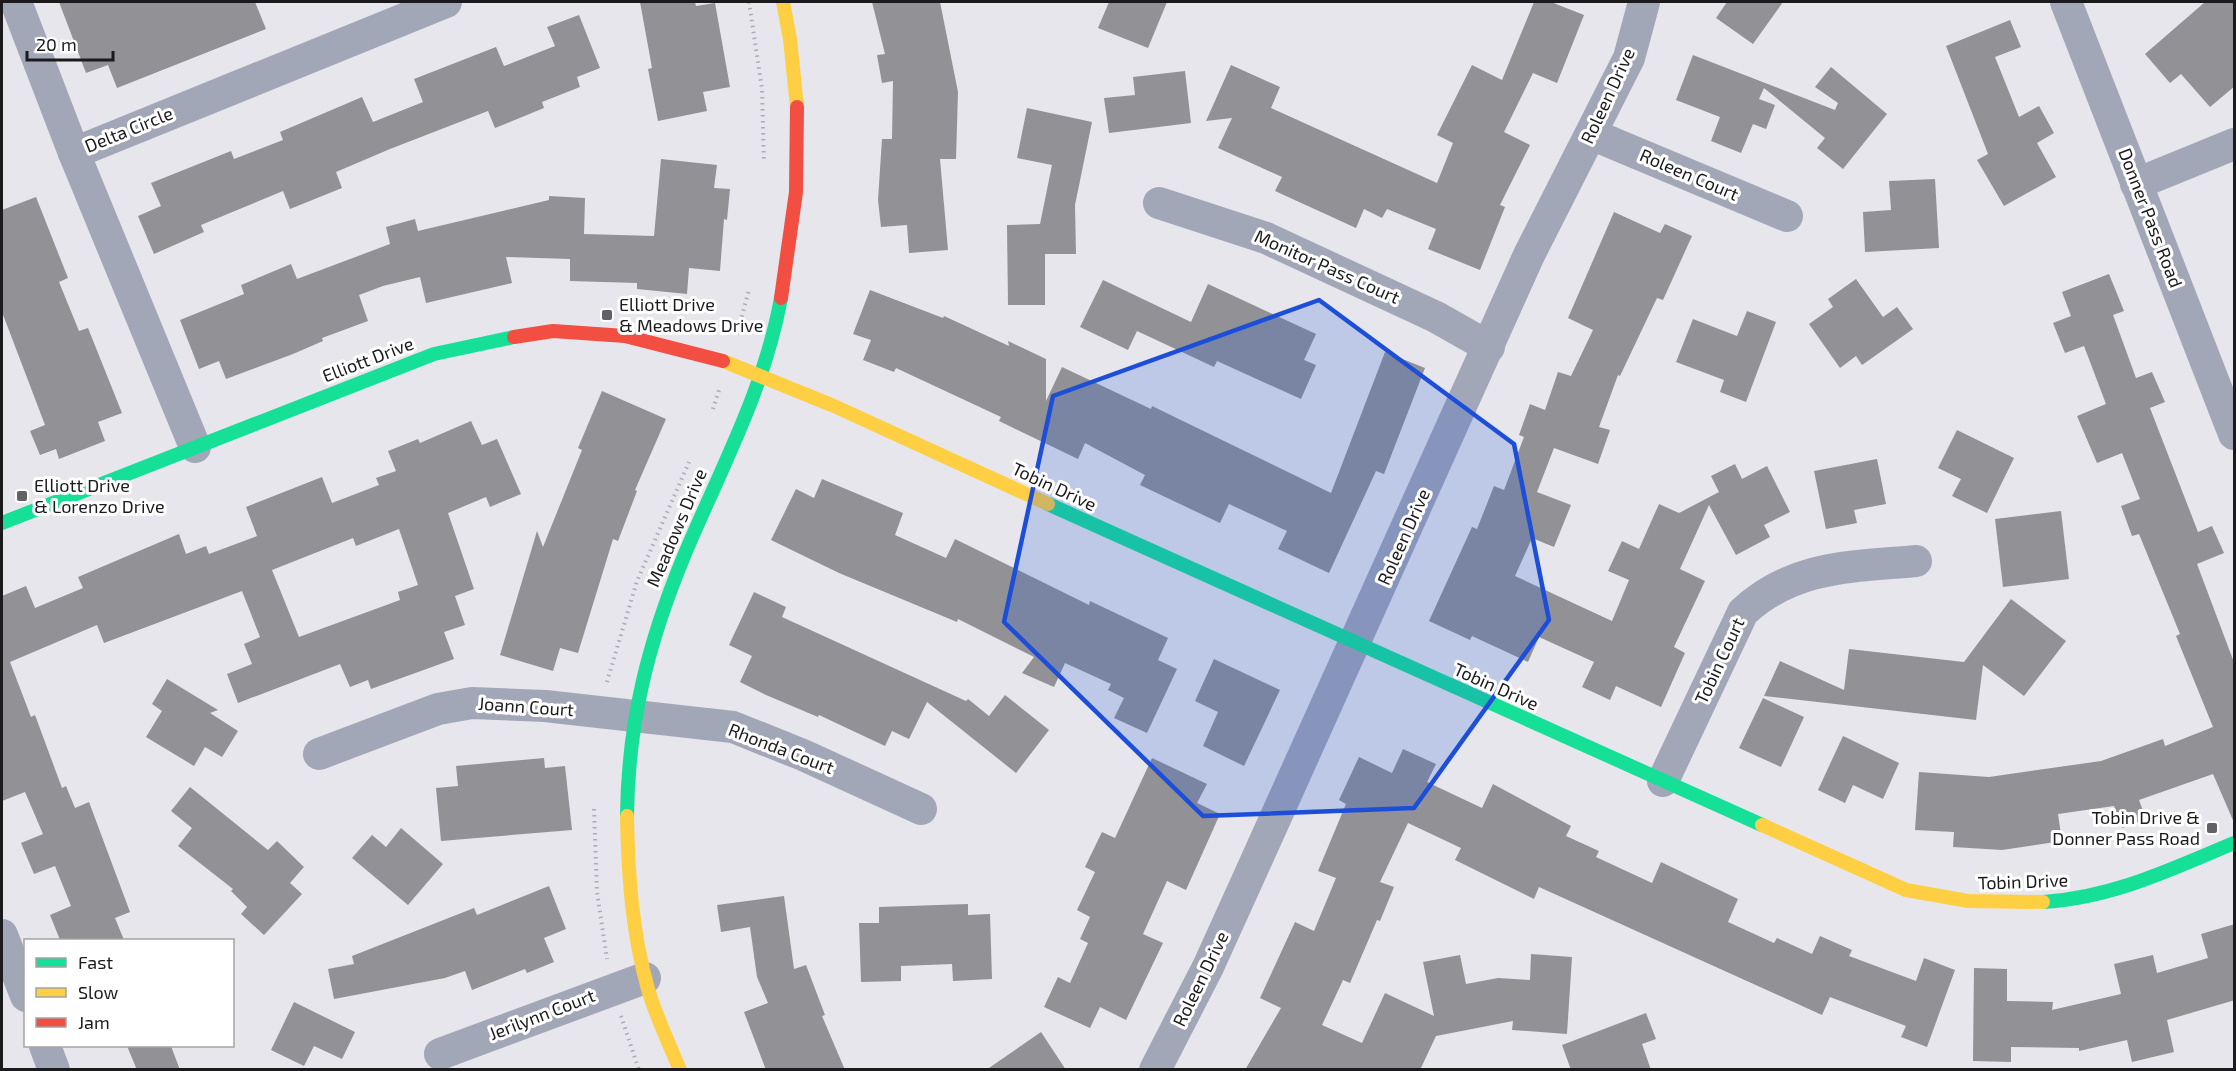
<svg xmlns="http://www.w3.org/2000/svg" width="2236" height="1071" font-family="'Exo 2',sans-serif">
<style>
.building{fill:#929196;fill-rule:evenodd}
.lines{fill:none;stroke-linecap:round;stroke-linejoin:round}
.path{stroke:#aaadb6;stroke-width:4;stroke-dasharray:1.5 4.5;stroke-linecap:butt}
.street{stroke:#a2a7b7;stroke-width:32}
.fast{stroke:#16e098;stroke-width:14}
.slow{stroke:#ffcf43;stroke-width:14}
.jam{stroke:#f24e42;stroke-width:14}
.marked{fill:#1d4ed8;fill-opacity:0.2;stroke:#1d4ed8;stroke-width:4.5;stroke-linejoin:round}
.poi-dot{fill:#626266;stroke:#fff;stroke-width:2}
.labels{text-anchor:middle;stroke-width:6;stroke-linejoin:round;paint-order:stroke}
.street-label{font-size:18px;fill:#1b1b1e;stroke:#fff}
.poi-label{font-size:18px;fill:#1b1b1e;stroke:#fff;text-anchor:start}
</style>
<rect width="100%" height="100%" fill="#e6e6ec"/>
<g class="building">
<polygon points="59,2 255,2 266,29 117,88 108,65 86,73"/>
<polygon points="640,2 695,2 696,6 715,3 730,87 703,92 707,111 658,121 648,69 652,68"/>
<polygon points="872,2 940,2 958,92 956,159 940,159 948,250 909,253 907,225 881,227 878,200 882,139 892,139 893,81 882,83 877,55 885,54"/>
<polygon points="1109,2 1167,2 1148,48 1098,28"/>
<polygon points="1534,2 1551,2 1584,15 1557,83 1533,73 1504,132 1530,145 1500,205 1505,207 1480,270 1428,249 1436,229 1387,209 1382,218 1364,209 1356,228 1275,191 1282,177 1218,148 1232,118 1206,121 1231,65 1280,87 1271,108 1437,183 1453,143 1437,135 1472,65 1502,80"/>
<polygon points="1727,2 1783,2 1753,44 1716,18"/>
<polygon points="2205,2 2235,2 2235,86 2210,107 2181,74 2170,83 2145,54"/>
<polygon points="579,15 600,68 577,77 580,87 542,102 544,108 495,128 488,111 390,149 336,172 342,188 290,209 283,191 201,225 204,232 154,254 138,216 161,206 151,183 231,151 234,159 283,140 280,132 362,97 373,122 423,102 414,79 496,47 504,66 555,46 547,27"/>
<polygon points="2010,20 2021,47 1995,57 2019,117 2039,106 2054,133 2037,143 2056,177 2004,206 1977,160 1988,154 1946,46"/>
<polygon points="1693,55 1835,110 1838,103 1815,87 1831,67 1887,114 1843,169 1817,148 1825,138 1764,88 1759,99 1775,105 1766,129 1753,124 1741,153 1711,141 1720,117 1676,100"/>
<polygon points="1185,71 1191,123 1109,133 1104,98 1135,95 1133,77"/>
<polygon points="1027,108 1092,122 1075,205 1076,254 1045,254 1045,305 1008,305 1007,225 1040,224 1052,165 1017,158"/>
<polygon points="661,159 717,165 714,188 730,189 727,220 724,219 720,271 689,268 687,294 637,289 637,283 570,281 570,259 506,257 512,283 426,303 420,277 383,286 359,295 368,321 322,338 323,341 293,354 226,379 219,361 199,369 180,320 244,294 241,285 291,264 297,279 390,244 386,227 415,219 418,231 549,200 549,196 585,198 584,234 654,236"/>
<polygon points="1935,179 1939,248 1865,252 1863,212 1891,210 1889,181"/>
<polygon points="36,197 68,278 59,282 79,331 88,328 122,413 98,422 105,441 59,459 56,449 40,455 30,431 45,425 2,312 2,210"/>
<polygon points="1614,212 1660,233 1665,224 1692,236 1663,300 1657,298 1620,376 1618,375 1599,427 1610,430 1598,464 1554,448 1537,492 1571,505 1554,547 1532,538 1515,576 1612,621 1629,580 1608,571 1622,541 1639,549 1659,504 1679,513 1719,492 1711,476 1735,464 1742,479 1767,466 1790,512 1764,525 1770,537 1736,555 1709,505 1680,569 1705,581 1674,647 1685,653 1661,707 1616,686 1610,700 1582,687 1594,662 1539,637 1528,662 1472,636 1470,640 1429,621 1472,527 1477,529 1494,486 1504,490 1524,437 1519,435 1530,404 1545,410 1558,372 1571,376 1593,330 1568,318"/>
<polygon points="2109,274 2124,311 2113,315 2136,378 2152,372 2165,402 2150,408 2198,532 2212,526 2224,553 2197,564 2235,665 2235,825 2213,774 2139,800 2146,819 2122,828 2114,806 2058,814 2062,841 2002,850 1953,847 1954,832 1915,830 1919,772 1989,777 2101,761 2163,739 2165,746 2213,727 2176,636 2180,634 2139,534 2132,536 2121,506 2140,499 2122,453 2097,463 2077,416 2106,404 2084,346 2065,353 2053,323 2071,316 2062,292"/>
<polygon points="1856,279 1883,317 1897,307 1913,329 1862,365 1856,356 1840,368 1809,324 1833,307 1828,299"/>
<polygon points="1103,280 1191,322 1208,284 1316,334 1304,360 1316,365 1301,399 1217,361 1214,367 1137,331 1128,350 1080,327"/>
<polygon points="870,290 943,318 944,316 1009,346 1008,341 1046,359 1046,401 1062,367 1151,409 1152,406 1331,493 1385,352 1425,368 1384,474 1376,471 1329,573 1278,549 1287,531 1229,504 1220,523 1140,485 1145,475 1085,443 1078,459 999,421 1001,417 896,368 894,372 863,360 871,340 853,334"/>
<polygon points="1747,311 1776,322 1746,402 1720,392 1724,380 1676,362 1693,319 1737,336"/>
<polygon points="602,391 666,419 635,490 637,491 618,541 613,539 578,653 560,648 553,671 500,655 537,531 543,547 582,450 578,448"/>
<path d="M471,421L482,445L497,439L521,494L490,507L486,497L448,513L474,589L455,596L465,625L444,632L454,659L371,689L368,680L350,687L340,664L238,703L227,674L252,664L244,644L260,637L242,591L104,643L97,625L10,662L31,717L35,715L62,788L66,786L75,808L89,802L130,912L115,918L124,940H60L50,915L71,906L55,866L34,874L21,843L43,834L25,792L2,801V596L26,586L35,608L83,588L78,577L179,534L186,554L206,546L209,554L257,536L246,507L322,477L332,503L379,485L376,478L396,471L388,451L418,439L420,443ZM399,529L418,585L398,592L400,600L299,637L272,570L353,538L356,546Z"/>
<polygon points="1957,430 2014,458 1987,513 1952,496 1961,479 1938,468"/>
<polygon points="1877,459 1886,504 1854,510 1857,523 1826,529 1814,471"/>
<polygon points="822,479 903,513 895,535 946,558 955,539 1089,605 1090,601 1168,638 1158,660 1177,669 1147,733 1114,718 1124,698 1108,690 1111,684 1065,663 1054,687 1022,673 1034,657 958,619 957,622 839,573 771,540 796,489 814,498"/>
<polygon points="2061,511 2069,579 2003,587 1995,519"/>
<polygon points="754,592 786,607 782,617 966,701 968,699 989,716 1005,695 1049,730 1016,773 927,702 909,739 892,731 885,746 819,715 818,717 766,695 740,682 752,656 729,645"/>
<polygon points="2011,599 2066,641 2024,696 1983,665 1976,720 1764,696 1780,661 1844,690 1849,649 1964,662"/>
<polygon points="1214,659 1280,690 1244,766 1203,746 1218,712 1195,701"/>
<polygon points="167,679 218,710 210,713 238,731 222,757 205,747 194,766 146,737 162,711 152,704"/>
<polygon points="1763,698 1804,717 1781,767 1739,748"/>
<polygon points="1843,736 1899,763 1883,799 1853,785 1845,803 1818,790"/>
<polygon points="1403,749 1436,764 1427,782 1482,808 1493,784 1571,826 1566,836 1599,851 1596,857 1652,883 1661,862 1738,899 1728,922 1774,943 1777,938 1812,954 1820,936 1852,950 1849,956 1916,981 1924,958 1955,970 1927,1047 1901,1037 1906,1026 1830,997 1822,1015 1539,887 1534,899 1455,860 1461,848 1408,823 1380,882 1394,887 1380,921 1377,920 1350,983 1343,980 1322,1025 1362,1043 1385,993 1434,1016 1423,962 1460,955 1466,984 1498,978 1530,980 1531,954 1572,957 1567,1034 1512,1030 1513,1021 1436,1036 1420,1070 1245,1070 1281,1008 1260,998 1295,922 1314,931 1336,878 1318,871 1346,804 1339,800 1359,757 1392,773"/>
<polygon points="544,758 545,768 565,766 572,830 441,841 436,788 458,786 456,766"/>
<polygon points="1152,758 1207,784 1197,803 1220,814 1186,890 1167,881 1143,934 1163,943 1126,1020 1100,1007 1090,1028 1044,1007 1058,977 1070,983 1088,943 1080,939 1090,917 1077,910 1095,872 1085,867 1102,832 1115,838"/>
<polygon points="190,787 268,850 277,841 304,867 290,883 302,894 264,935 241,914 247,907 231,891 233,889 178,846 192,828 171,811"/>
<polygon points="401,828 443,864 408,905 352,858 372,835 386,847"/>
<polygon points="549,886 566,929 544,938 554,962 527,973 525,969 472,990 465,971 445,978 334,999 328,969 354,964 352,956 474,908 477,915"/>
<polygon points="784,896 794,969 806,965 825,1015 822,1016 845,1070 766,1070 744,1012 768,1003 757,977 750,927 721,932 717,905"/>
<polygon points="968,904 968,915 990,914 992,979 953,981 952,964 901,966 901,981 861,982 859,923 879,923 879,907"/>
<polygon points="2235,924 2235,1000 2167,1020 2174,1052 2132,1062 2127,1040 2079,1051 2079,1048 2011,1047 2011,1062 1973,1061 1974,968 2007,969 2007,1001 2053,1002 2052,1010 2121,994 2114,964 2153,955 2157,973 2208,958 2201,934"/>
<polygon points="294,1002 355,1032 342,1059 314,1046 304,1066 271,1050"/>
<polygon points="1646,1013 1656,1039 1642,1044 1651,1070 1571,1070 1562,1045"/>
<polygon points="1041,1032 1066,1070 986,1070"/>
<polygon points="127,1046 171,1046 180,1070 137,1070"/>
</g>
<g class="lines">
<g class="path">
<polyline points="749,2 762,89 764,163"/>
<polyline points="737,334 749,290"/>
<polyline points="713,409 719,390"/>
<polyline points="607,682 637,581 689,462"/>
<polyline points="594,809 597,892 607,959"/>
<polyline points="621,1016 639,1070"/>
</g>
<g class="street">
<polyline points="16,2 74,153 195,447"/>
<polyline points="2066,2 2234,434"/>
<polyline points="1591,134 1787,216"/>
<polyline points="74,153 446,2"/>
<polyline points="2136,184 2234,144"/>
<polyline points="1159,203 1266,238 1436,317 1489,347"/>
<polyline points="319,754 438,709 472,703 545,706 733,727 803,755 921,809"/>
<path d="M1663,781L1743,612C1794,565 1851,567 1916,561"/>
<polyline points="2,935 26,996"/>
<polyline points="45,1046 54,1070"/>
<polyline points="440,1054 645,978"/>
<polyline points="1155,1070 1208,967 1247,881 1529,255 1629,58 1644,2"/>
</g>
<g class="fast">
<polyline points="1048,504 1762,825"/>
<polyline points="2,523 434,354 514,337"/>
<path d="M627,816C628,722 648,643 684,556C720,470 764,391 781,298"/>
<path d="M2043,902C2112,898 2172,869 2234,843"/>
</g>
<g class="slow">
<polyline points="783,2 790,39 797,107"/>
<polyline points="723,361 834,406 1048,504"/>
<path d="M627,816C628,873 632,933 648,989C656,1017 669,1043 680,1070"/>
<polyline points="1762,825 1906,890 1968,901 2043,902"/>
</g>
<g class="jam">
<polyline points="781,298 796,192 797,107"/>
<polyline points="514,337 553,331 625,336 723,361"/>
</g>
</g>
<path class="marked" d="M1319,300L1514,444L1549,620L1414,808L1203,816L1004,622L1053,396Z"/>
<g class="poi-dot">
<rect x="601" y="309" width="12" height="12" rx="3"/>
<rect x="16" y="490" width="12" height="12" rx="3"/>
<rect x="2206" y="822" width="12" height="12" rx="3"/>
</g>
<g class="labels">
<g class="street-label">
<text transform="translate(1608 96) rotate(-65)" y="6">Roleen Drive</text>
<text transform="translate(129 130) rotate(-22)" y="6">Delta Circle</text>
<text transform="translate(1689 175) rotate(23)" y="6">Roleen Court</text>
<text transform="translate(2150 218) rotate(69)" y="6">Donner Pass Road</text>
<text transform="translate(1327 267) rotate(24)" y="6">Monitor Pass Court</text>
<text transform="translate(368 360) rotate(-21)" y="6">Elliott Drive</text>
<text transform="translate(1054 487) rotate(25)" y="6">Tobin Drive</text>
<text transform="translate(677 528) rotate(-67)" y="6">Meadows Drive</text>
<text transform="translate(1404 537) rotate(-66)" y="6">Roleen Drive</text>
<text transform="translate(1720 661) rotate(-65)" y="6">Tobin Court</text>
<text transform="translate(1496 687) rotate(24)" y="6">Tobin Drive</text>
<text transform="translate(526 707) rotate(4)" y="6">Joann Court</text>
<text transform="translate(781 749) rotate(21)" y="6">Rhonda Court</text>
<text transform="translate(2023 882) rotate(-2)" y="6">Tobin Drive</text>
<text transform="translate(1201 979) rotate(-64)" y="6">Roleen Drive</text>
<text transform="translate(542 1015) rotate(-21)" y="6">Jerilynn Court</text>
</g>
<g class="poi-label">
<text x="619" y="311">Elliott Drive<tspan x="619" dy="21">&amp; Meadows Drive</tspan></text>
<text x="34" y="492">Elliott Drive<tspan x="34" dy="21">&amp; Lorenzo Drive</tspan></text>
<text x="2200" y="824" text-anchor="end">Tobin Drive &amp;<tspan x="2200" dy="21">Donner Pass Road</tspan></text>
</g>
</g>
<rect width="2236" height="1071" fill="none" stroke="#1b1b1e" stroke-width="6"/>
<rect x="24" y="939" width="210" height="108" fill="#ffffff" stroke="#a4a4a5" stroke-width="1.5"/>
<rect x="36" y="958" width="30" height="9" fill="#16e098" stroke="#a4a4a5" stroke-width="1.5"/>
<text x="78" y="969" font-size="18" fill="#1b1b1e">Fast</text>
<rect x="36" y="988" width="30" height="9" fill="#ffcf43" stroke="#a4a4a5" stroke-width="1.5"/>
<text x="78" y="999" font-size="18" fill="#1b1b1e">Slow</text>
<rect x="36" y="1018" width="30" height="9" fill="#f24e42" stroke="#a4a4a5" stroke-width="1.5"/>
<text x="78" y="1029" font-size="18" fill="#1b1b1e">Jam</text>
<path d="M27 51v9h86v-9" fill="none" stroke="#1b1b1e" stroke-width="3"/>
<text x="36" y="51" font-size="18" fill="#1b1b1e" stroke="#ffffff" stroke-width="4.5" paint-order="stroke">20 m</text>
</svg>
